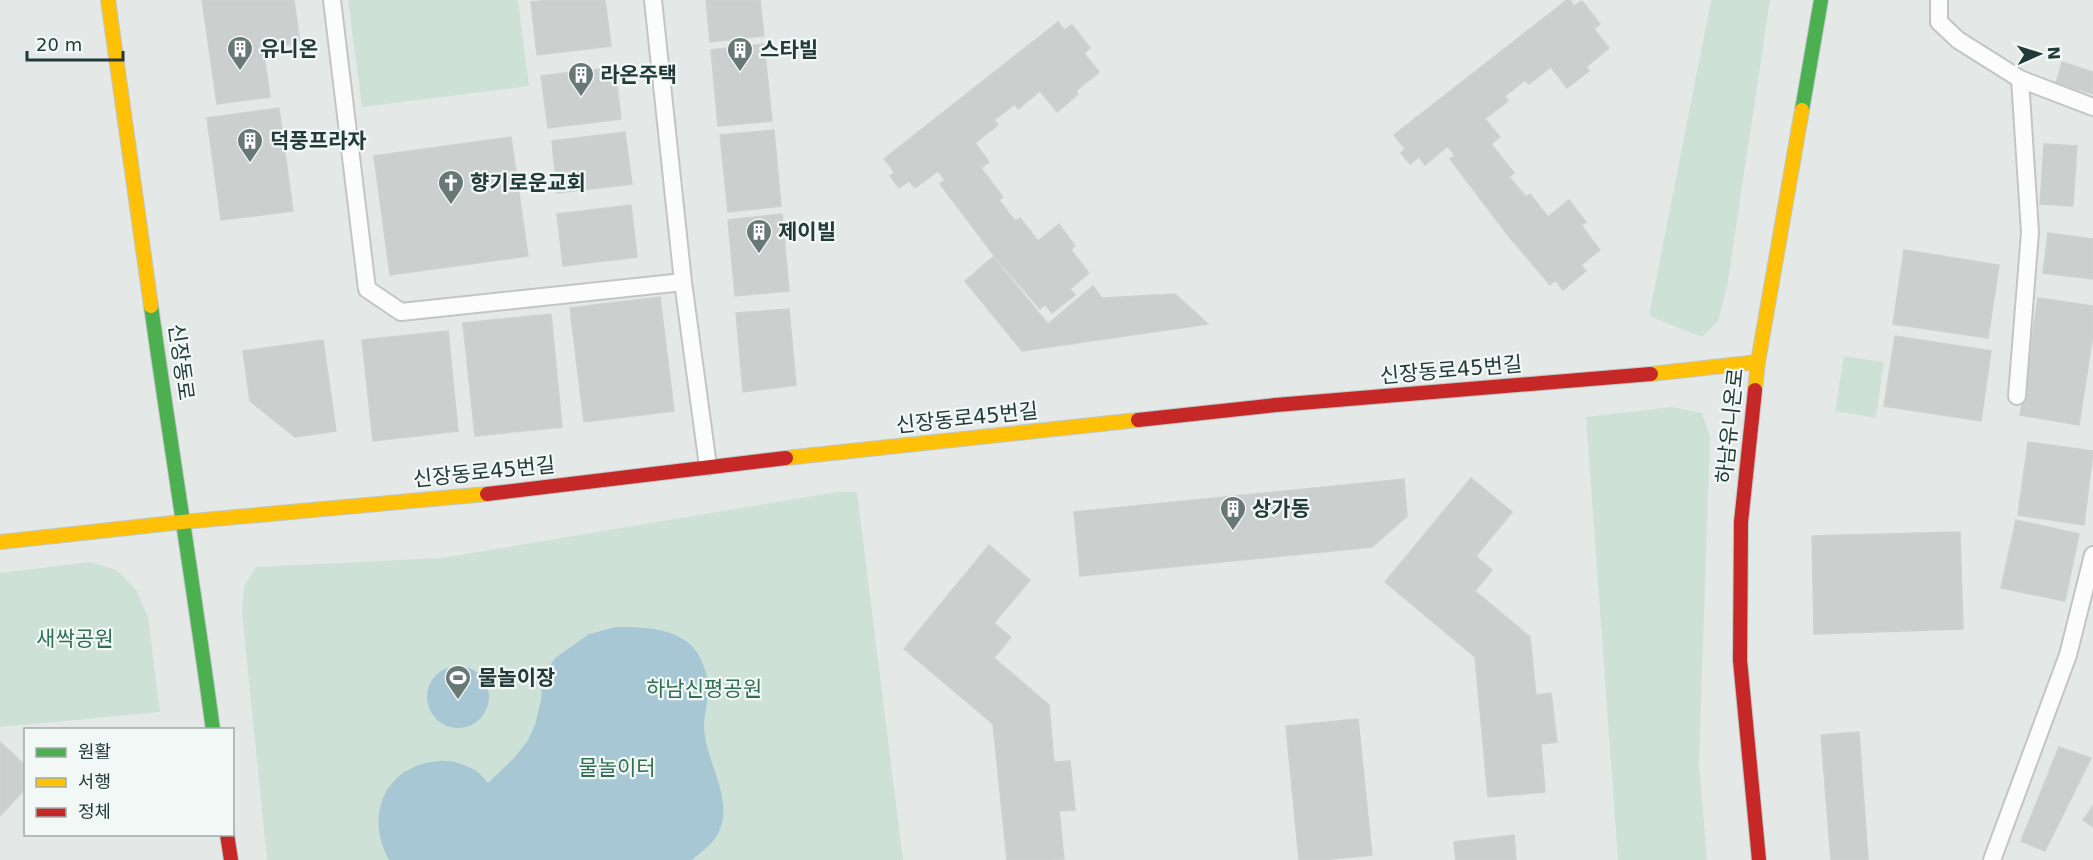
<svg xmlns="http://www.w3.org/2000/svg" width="2093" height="860" font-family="'DejaVu Sans','Noto Sans KR',sans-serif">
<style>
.green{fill:#cee1d6}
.water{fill:#a8c7d5}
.building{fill:#cbd0cf;stroke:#cdd2d0;stroke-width:1.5}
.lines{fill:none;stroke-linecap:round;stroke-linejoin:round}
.lane-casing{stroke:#c1c6c4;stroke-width:20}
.fast-casing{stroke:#c0c6c5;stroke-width:16}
.slow-casing{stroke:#c0c6c5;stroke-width:16}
.jam-casing{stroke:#c0c6c5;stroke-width:16}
.lane{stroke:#fbfcfb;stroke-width:16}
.fast{stroke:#4caf50;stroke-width:14}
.slow{stroke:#ffc107;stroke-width:14}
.jam{stroke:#c62828;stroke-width:14}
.labels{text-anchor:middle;stroke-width:4.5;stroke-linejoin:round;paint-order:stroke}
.poi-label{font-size:21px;font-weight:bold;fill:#233b38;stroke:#f2f8f6;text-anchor:start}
.street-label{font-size:21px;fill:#233b38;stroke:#f2f8f6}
.park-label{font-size:21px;fill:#306f52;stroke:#f2f8f6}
</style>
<rect width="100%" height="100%" fill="#e4e9e7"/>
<g class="green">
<polygon points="348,0 518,0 529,86 362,107"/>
<polygon points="1711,0 1770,0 1727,287 1718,321 1702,337 1649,316"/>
<polygon points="1844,356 1884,362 1876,418 1835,411"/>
<polygon points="1672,407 1702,413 1710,436 1699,763 1707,860 1618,860 1586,417"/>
<polygon points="837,492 857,492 903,860 267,860 242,613 244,586 256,567 442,558"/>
<polygon points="90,562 117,570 137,591 148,617 160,712 0,727 0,573"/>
</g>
<g class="water">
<path d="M616,627C641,627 671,627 691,645C700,654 704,665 707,677C711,695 704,710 704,727C705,756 727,790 723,817C720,840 708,846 692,860H389C364,815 385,765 439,761C452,760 469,765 479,773C482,776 485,780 488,783L514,758L527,742L535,725L541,700L543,676L555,658L589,634Z"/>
<circle cx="458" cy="697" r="31"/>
</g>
<g class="building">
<polygon points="202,0 294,0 300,43 263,48 270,97 217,104"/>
<polygon points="550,0 605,0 611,46 537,55 531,2"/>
<polygon points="706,0 760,0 764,36 710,42"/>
<polygon points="1567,0 1570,0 1574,6 1582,1 1600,24 1594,29 1609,48 1586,67 1589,71 1567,88 1551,67 1529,84 1525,80 1505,96 1508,101 1485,119 1500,137 1491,144 1514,173 1509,177 1526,197 1530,194 1548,217 1569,200 1586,222 1581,225 1600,250 1581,265 1586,271 1563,290 1555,280 1550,285 1507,234 1450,159 1455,156 1448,146 1425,165 1419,157 1410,164 1401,153 1405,149 1394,135"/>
<polygon points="1058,22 1064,30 1072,25 1090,48 1084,53 1099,72 1076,91 1078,94 1057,112 1040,91 1018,109 1015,104 994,120 998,125 975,143 989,162 981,168 1003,197 999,200 1015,221 1020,218 1038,241 1059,224 1075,246 1071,250 1089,273 1070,289 1075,295 1052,313 1045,304 1040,309 996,258 940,184 945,180 938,171 915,188 909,181 899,188 890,176 895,173 884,159"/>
<polygon points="764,44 772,121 718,126 711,50"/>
<polygon points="2062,62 2093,72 2093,94 2056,83"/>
<polygon points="615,67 621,119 548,128 541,76"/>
<polygon points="279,108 293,211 221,220 207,118"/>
<polygon points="774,130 781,206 728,212 720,135"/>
<polygon points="625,132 632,184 557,193 552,141"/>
<polygon points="511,137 528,256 390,275 374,156"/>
<polygon points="2044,144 2077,146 2073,206 2040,204"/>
<polygon points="631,205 637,257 563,266 557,214"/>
<polygon points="782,214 789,291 735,296 728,220"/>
<polygon points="2048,233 2093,239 2093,279 2043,273"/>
<polygon points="1904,250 1999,265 1988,338 1893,324"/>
<polygon points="993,257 1048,324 1093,286 1102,298 1175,294 1208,324 1022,351 965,281"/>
<polygon points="660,297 674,411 584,422 570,308"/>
<polygon points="2038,298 2093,306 2093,334 2079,425 2020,415"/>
<polygon points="789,309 796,385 743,392 736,313"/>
<polygon points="551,314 562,427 475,436 463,323"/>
<polygon points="448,331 458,431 373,441 362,340"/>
<polygon points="1895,336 1991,351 1981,421 1884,406"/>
<polygon points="323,340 336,431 295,437 250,401 243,351"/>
<polygon points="2028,442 2093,451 2084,525 2018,515"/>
<polygon points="1471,478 1512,512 1476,556 1492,570 1475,591 1530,637 1536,695 1551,693 1557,742 1541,744 1545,792 1488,797 1475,657 1385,582"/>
<polygon points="1404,479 1407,516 1372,547 1080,576 1074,512"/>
<polygon points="2016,520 2079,534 2065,601 2001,588"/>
<polygon points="1960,532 1963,629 1814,634 1812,536"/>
<polygon points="989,545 1030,580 994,623 1011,637 994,658 1049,705 1054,762 1070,761 1075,810 1059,811 1064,859 1007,860 993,724 904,649"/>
<polygon points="1358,719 1372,855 1323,860 1299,860 1286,726"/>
<polygon points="1859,732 1868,860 1831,860 1821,735"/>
<polygon points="0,742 26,766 26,788 0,816"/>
<polygon points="2059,747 2091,758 2045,851 2021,841"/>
<polygon points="2093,806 2093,827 2083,820"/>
<polygon points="1514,835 1516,860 1456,860 1454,842"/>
</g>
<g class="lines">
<defs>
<g id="lane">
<polyline points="332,0 367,289 401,312 683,282"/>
<polyline points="653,0 683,282 708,466"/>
<polyline points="1939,0 1939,22 1958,40 2020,79 2093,107"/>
<polyline points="2017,396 2030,232 2020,79"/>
<polyline points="1992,860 2068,655 2093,555"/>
</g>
<g id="fast">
<polyline points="1802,110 1821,0"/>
<path d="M151,306C171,448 194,588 213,730"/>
</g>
<g id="slow">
<polyline points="108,0 151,306"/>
<polyline points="1651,374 1758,362"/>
<polyline points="1755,390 1758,362 1802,110"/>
<polyline points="786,458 1138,420"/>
<polyline points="0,542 182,522 487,494"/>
</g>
<g id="jam">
<polyline points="1755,390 1741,522 1740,660 1759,860"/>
<polyline points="1138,420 1276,405 1651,374"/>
<polyline points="487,494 786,458"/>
<polyline points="227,834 231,860"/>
</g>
</defs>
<use href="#lane" class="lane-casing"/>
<use href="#fast" class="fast-casing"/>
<use href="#slow" class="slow-casing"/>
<use href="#jam" class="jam-casing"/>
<use href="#lane" class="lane"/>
<use href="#fast" class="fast"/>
<use href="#slow" class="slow"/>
<use href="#jam" class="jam"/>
</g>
<defs>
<symbol id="building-pin" viewBox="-11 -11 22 30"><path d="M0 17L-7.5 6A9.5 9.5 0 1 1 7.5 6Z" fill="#677875" stroke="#f2f8f6"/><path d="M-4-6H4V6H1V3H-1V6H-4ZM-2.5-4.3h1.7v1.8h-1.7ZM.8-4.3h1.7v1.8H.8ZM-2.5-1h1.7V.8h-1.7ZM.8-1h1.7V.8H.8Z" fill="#fff"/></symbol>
<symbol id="church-pin" viewBox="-11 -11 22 30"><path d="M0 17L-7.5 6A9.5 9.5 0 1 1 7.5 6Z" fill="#677875" stroke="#f2f8f6"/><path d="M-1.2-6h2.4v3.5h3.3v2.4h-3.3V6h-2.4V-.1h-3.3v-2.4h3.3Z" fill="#fff"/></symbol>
<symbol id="stadium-pin" viewBox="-11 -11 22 30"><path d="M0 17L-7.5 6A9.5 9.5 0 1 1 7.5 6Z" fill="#677875" stroke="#f2f8f6"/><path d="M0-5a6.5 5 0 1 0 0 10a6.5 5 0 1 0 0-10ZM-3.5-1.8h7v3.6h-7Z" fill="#fff"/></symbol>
</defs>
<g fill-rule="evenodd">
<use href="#building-pin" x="225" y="34" width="30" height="40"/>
<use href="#building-pin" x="725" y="35" width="30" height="40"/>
<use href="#building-pin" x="566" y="60" width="30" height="40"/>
<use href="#building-pin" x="235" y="126" width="30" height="40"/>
<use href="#church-pin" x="436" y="168" width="30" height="40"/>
<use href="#building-pin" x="744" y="217" width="30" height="40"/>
<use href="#building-pin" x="1218" y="494" width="30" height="40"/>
<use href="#stadium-pin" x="443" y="663" width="30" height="40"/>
</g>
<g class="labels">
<g class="poi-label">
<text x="260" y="56">유니온</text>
<text x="760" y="57">스타빌</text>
<text x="600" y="82">라온주택</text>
<text x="270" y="148">덕풍프라자</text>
<text x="470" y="190">향기로운교회</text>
<text x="778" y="239">제이빌</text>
<text x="1252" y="516">상가동</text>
<text x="478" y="685">물놀이장</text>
</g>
<g class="street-label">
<text transform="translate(181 362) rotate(82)" y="7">신장동로</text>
<text transform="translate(1451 370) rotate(-5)" y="7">신장동로45번길</text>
<text transform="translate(967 418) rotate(-6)" y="7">신장동로45번길</text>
<text transform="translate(1730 426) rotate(-84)" y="7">하남유니온로</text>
<text transform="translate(484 472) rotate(-6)" y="7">신장동로45번길</text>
</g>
<g class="park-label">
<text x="75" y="646">새싹공원</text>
<text x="704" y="696">하남신평공원</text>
<text x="617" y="775">물놀이터</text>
</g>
</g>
<rect x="24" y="728" width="210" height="108" fill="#f2f8f6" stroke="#9facaa" stroke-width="1.5"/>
<rect x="36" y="748" width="30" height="9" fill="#4caf50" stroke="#9facaa" stroke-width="1.5"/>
<text x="78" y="758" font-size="18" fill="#233b38">원활</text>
<rect x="36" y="778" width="30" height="9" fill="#ffc107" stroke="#9facaa" stroke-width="1.5"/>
<text x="78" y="788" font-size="18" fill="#233b38">서행</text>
<rect x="36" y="808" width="30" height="9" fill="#c62828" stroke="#9facaa" stroke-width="1.5"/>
<text x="78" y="818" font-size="18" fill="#233b38">정체</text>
<g transform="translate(2039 54) rotate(87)" stroke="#f2f8f6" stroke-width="4.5" paint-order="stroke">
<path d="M0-4.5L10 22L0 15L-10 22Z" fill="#233b38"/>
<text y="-9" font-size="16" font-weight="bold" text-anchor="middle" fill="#233b38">N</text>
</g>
<path d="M27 51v9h96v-9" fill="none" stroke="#233b38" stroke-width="3"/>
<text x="36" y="51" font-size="18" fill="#233b38" stroke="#f2f8f6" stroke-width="4.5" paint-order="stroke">20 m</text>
</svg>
